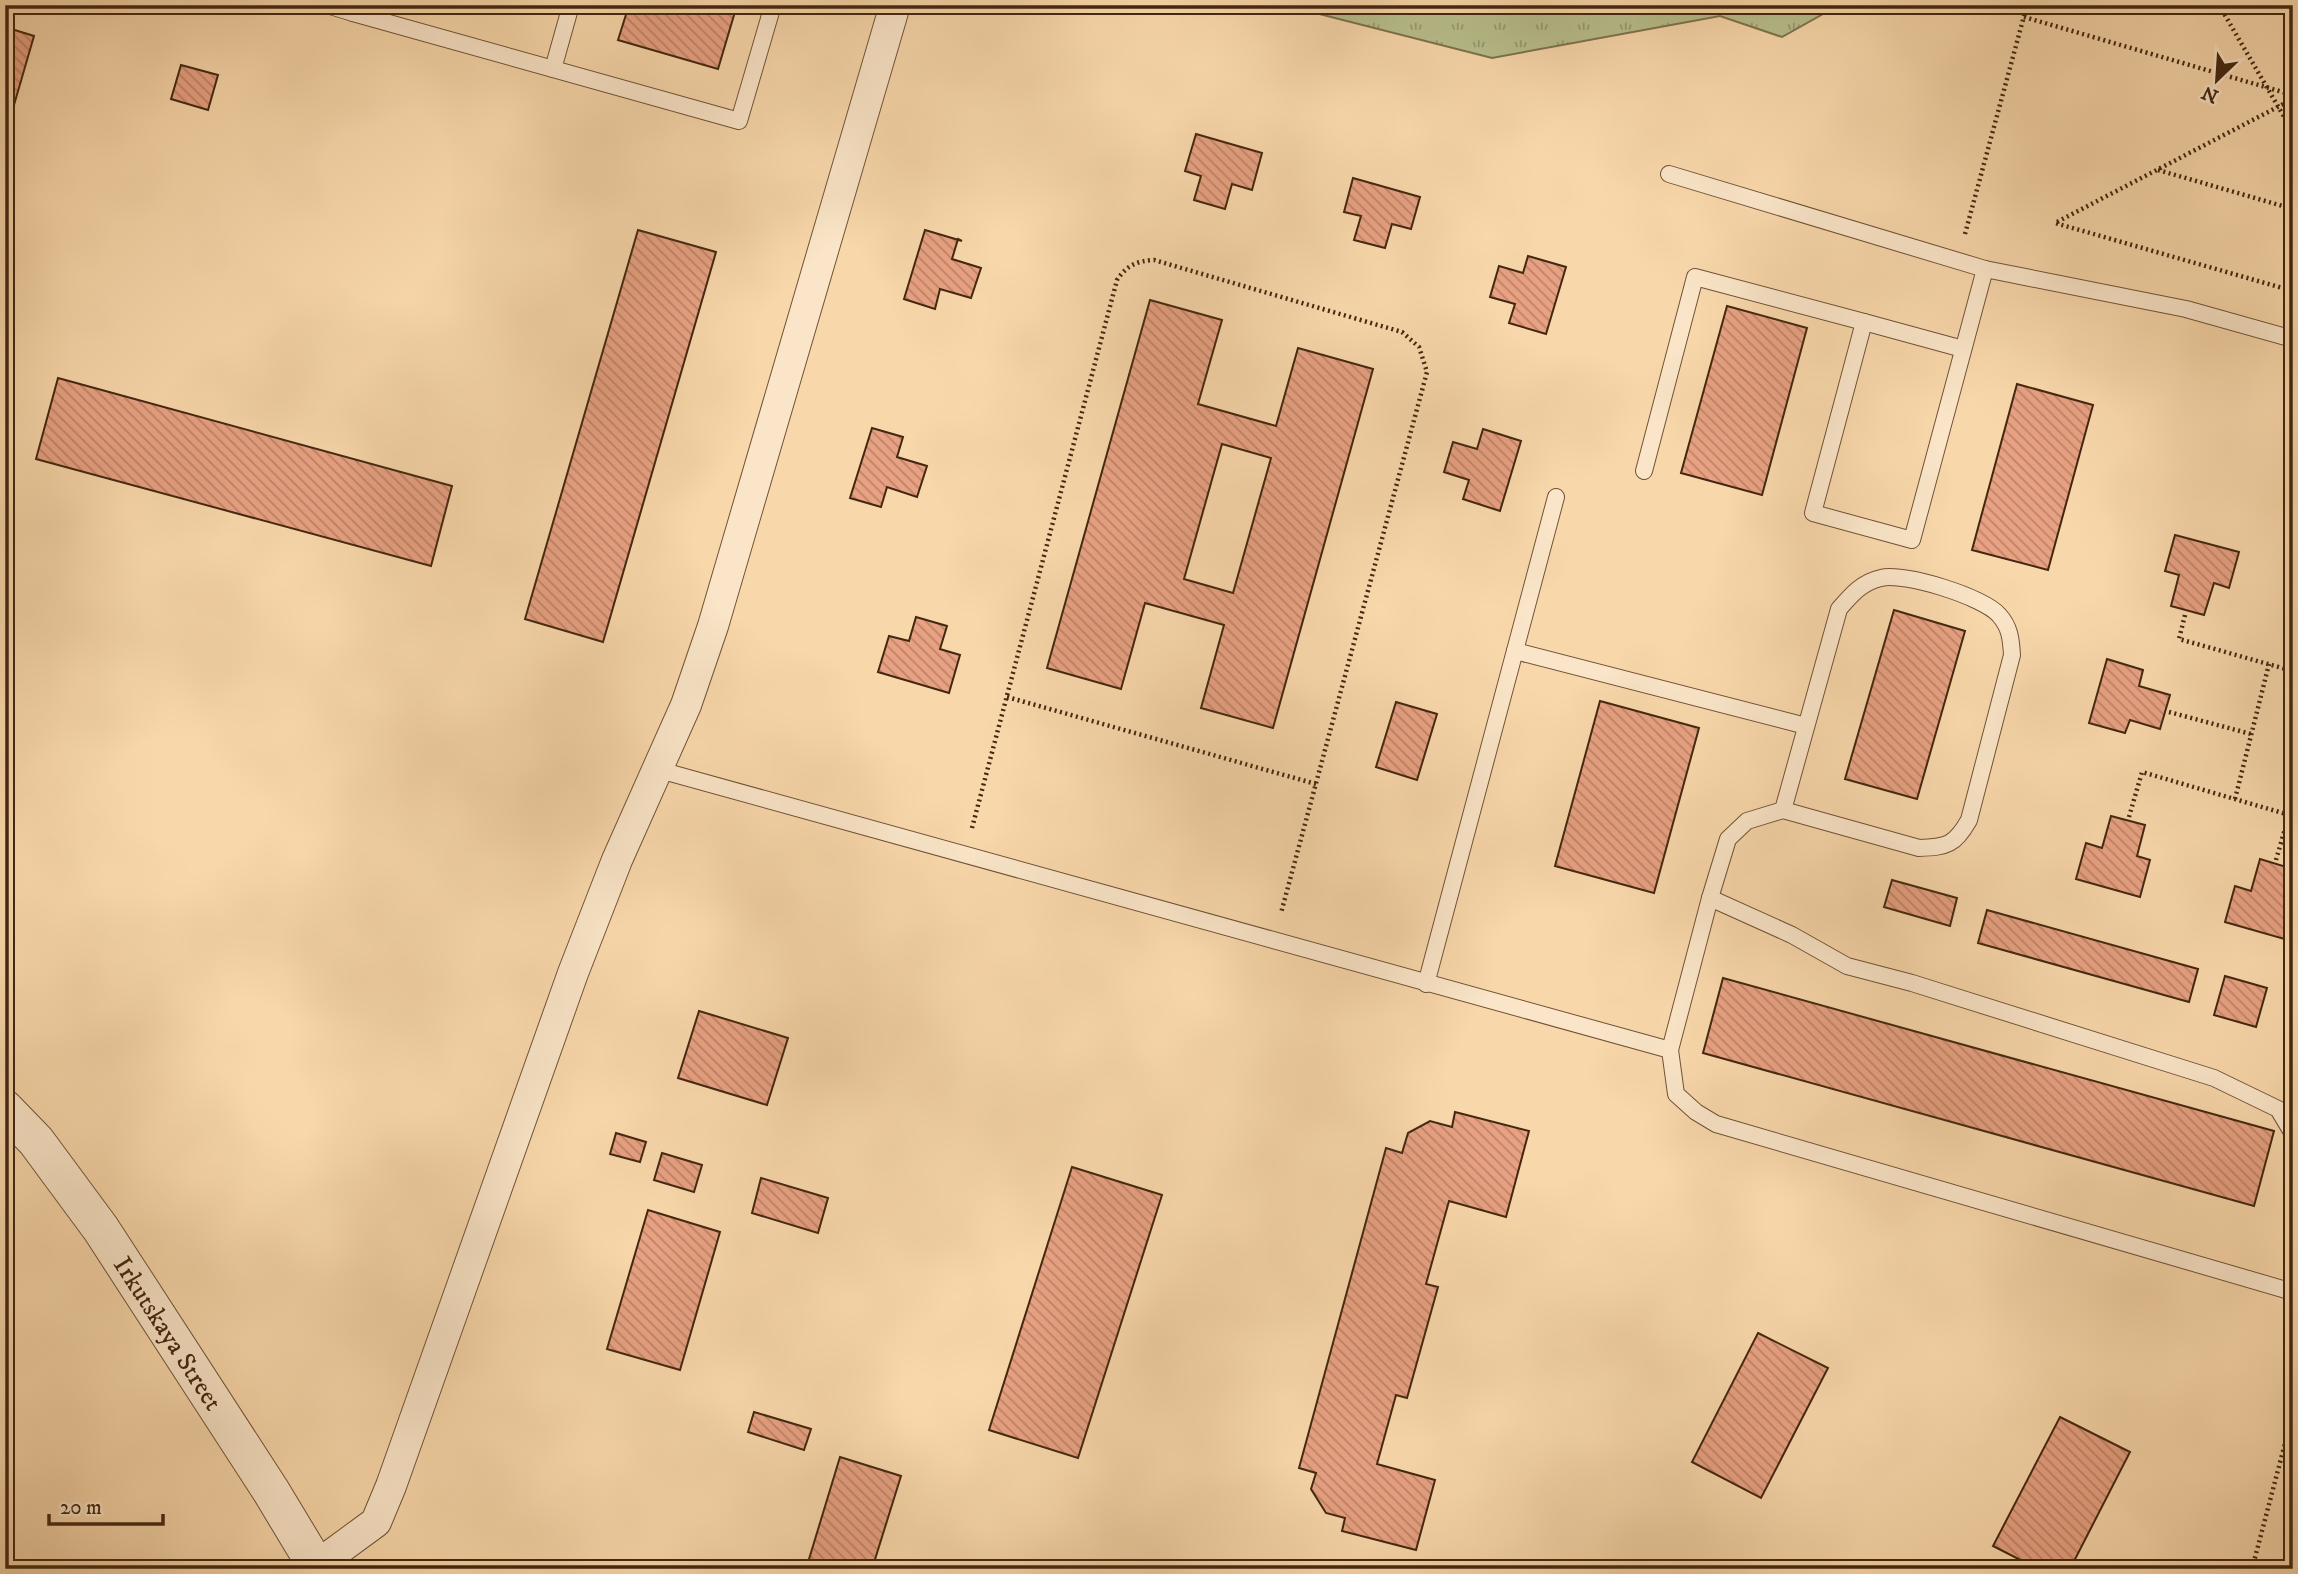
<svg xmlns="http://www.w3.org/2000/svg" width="2298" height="1574" font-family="'IM FELL DW Pica',serif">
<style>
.grass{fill:url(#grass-tufts);stroke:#7e734e;stroke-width:2}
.building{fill:url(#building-back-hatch);stroke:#432710;stroke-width:2;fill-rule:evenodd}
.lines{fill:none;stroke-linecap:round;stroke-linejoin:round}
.service-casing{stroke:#705336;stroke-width:18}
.minor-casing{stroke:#705336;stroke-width:32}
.tertiary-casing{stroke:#705336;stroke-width:39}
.path{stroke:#432710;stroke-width:4.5;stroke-dasharray:2 3.5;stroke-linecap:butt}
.service{stroke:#fae5c8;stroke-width:16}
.minor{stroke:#fae5c8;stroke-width:30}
.tertiary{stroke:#fae5c8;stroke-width:37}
.labels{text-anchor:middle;stroke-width:6;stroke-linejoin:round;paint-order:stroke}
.street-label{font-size:26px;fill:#432710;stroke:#fae5c8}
</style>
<defs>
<pattern id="grass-tufts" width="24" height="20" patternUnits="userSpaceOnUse" patternTransform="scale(1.75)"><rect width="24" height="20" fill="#b8bf8d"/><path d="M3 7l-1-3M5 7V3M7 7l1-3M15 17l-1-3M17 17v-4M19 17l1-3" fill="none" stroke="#979b72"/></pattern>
<pattern id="building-back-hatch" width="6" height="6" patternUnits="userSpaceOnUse" patternTransform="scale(1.75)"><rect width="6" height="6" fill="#e8a182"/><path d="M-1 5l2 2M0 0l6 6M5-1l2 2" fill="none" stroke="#be8369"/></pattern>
</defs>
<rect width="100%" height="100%" fill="#f8d7aa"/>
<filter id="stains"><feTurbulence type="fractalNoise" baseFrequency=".00286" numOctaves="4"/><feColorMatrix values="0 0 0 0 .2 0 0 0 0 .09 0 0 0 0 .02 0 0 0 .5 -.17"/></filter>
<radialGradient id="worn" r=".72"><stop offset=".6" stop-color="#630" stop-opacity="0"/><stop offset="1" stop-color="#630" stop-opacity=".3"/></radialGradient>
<polygon class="grass" points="1284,5 1839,5 1782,37 1720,16 1492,58"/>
<g class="building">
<polygon points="629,5 737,5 718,69 618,40"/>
<polygon points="5,27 34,36 5,136"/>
<polygon points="181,65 218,75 208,110 171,99"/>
<polygon points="1196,134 1262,153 1252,190 1232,184 1225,209 1194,200 1201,176 1185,171"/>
<polygon points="1353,178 1420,197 1411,229 1392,224 1385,248 1354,240 1361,216 1344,212"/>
<polygon points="638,230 716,252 603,642 525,619"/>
<polygon points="925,230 962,241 958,239 952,259 981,268 971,298 940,289 935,309 904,299"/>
<polygon points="1528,256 1566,267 1546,334 1509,323 1515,304 1490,297 1499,266 1523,273"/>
<path d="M1150,300L1222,320L1198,404L1276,426L1298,348L1373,369L1273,728L1201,708L1224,625L1145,603L1121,689L1047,668ZM1222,444L1271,458L1233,593L1184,579Z"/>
<polygon points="1727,306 1807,328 1762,495 1681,473"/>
<polygon points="58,378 452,486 431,566 36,459"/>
<polygon points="2017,384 2093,405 2048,570 1972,550"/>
<polygon points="872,428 903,437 897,457 927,466 917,497 887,487 881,507 850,498"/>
<polygon points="1483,429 1521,441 1500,511 1463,499 1469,480 1444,472 1453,442 1477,449"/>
<polygon points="2175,535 2239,552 2229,588 2214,583 2204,615 2171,606 2179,575 2165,571"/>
<polygon points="1894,610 1965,631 1917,799 1845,779"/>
<polygon points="916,617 947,626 940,649 960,655 949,693 878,672 889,636 909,641"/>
<polygon points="2107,659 2143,670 2139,686 2170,695 2160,729 2130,720 2125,733 2089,723"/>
<polygon points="1600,701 1699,728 1654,893 1555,866"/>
<polygon points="1396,702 1437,714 1417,780 1376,767"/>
<polygon points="2111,816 2145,825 2137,856 2150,860 2140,897 2076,879 2086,843 2102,848"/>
<polygon points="2260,859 2293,869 2285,900 2293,902 2293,925 2288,940 2225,922 2235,886 2251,891"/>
<polygon points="1892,880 1957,898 1950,926 1884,907"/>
<polygon points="1987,910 2198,969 2189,1002 1978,943"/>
<polygon points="2225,976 2267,988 2256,1027 2214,1015"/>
<polygon points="1723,978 2274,1131 2254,1206 1703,1053"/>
<polygon points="699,1011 788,1038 767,1105 678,1078"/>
<polygon points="1455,1112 1529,1131 1506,1217 1449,1201 1426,1284 1438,1287 1407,1398 1396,1395 1377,1464 1435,1480 1416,1550 1342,1531 1345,1518 1326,1513 1311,1489 1316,1473 1299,1468 1386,1148 1402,1153 1408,1133 1430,1121 1452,1127"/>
<polygon points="616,1133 646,1142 640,1162 610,1154"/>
<polygon points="662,1153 702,1165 694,1192 654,1180"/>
<polygon points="1072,1167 1162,1195 1078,1458 989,1430"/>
<polygon points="761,1178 828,1198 818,1233 752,1213"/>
<polygon points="648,1210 720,1232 680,1370 607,1349"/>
<polygon points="1758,1333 1828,1368 1761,1498 1692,1462"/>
<polygon points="754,1412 811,1429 804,1450 748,1432"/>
<polygon points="2060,1417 2130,1452 2070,1569 2038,1569 1993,1546"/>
<polygon points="840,1457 901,1476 872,1569 806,1569"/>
</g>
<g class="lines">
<defs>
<g id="service">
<polyline points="327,5 353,13"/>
<polyline points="349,5 353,13 739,121 773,5"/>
<polyline points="553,69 571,5"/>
<polyline points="1669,174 1985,269 2186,309 2293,339"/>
<polyline points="1864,322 1963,349"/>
<polyline points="1644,471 1695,277 1864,322 1813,513 1912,540 1985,269"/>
<polyline points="1515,651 1806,726"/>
<polyline points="656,769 1670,1050"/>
<path d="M1710,898L1728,839L1747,821L1783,810L1839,609C1851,595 1862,582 1881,578C1904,572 1984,597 1999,615C2010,627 2011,639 2012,655L1969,820C1955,845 1947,847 1919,848L1783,810"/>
<polyline points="1426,984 1556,497"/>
<polyline points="2293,1134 2278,1109 2214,1078 1912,983 1847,966 1792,935 1710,898 1670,1050 1676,1094 1696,1112 1716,1124 2293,1292"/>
</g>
<polyline id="minor" points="316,1566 376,1522 391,1486 573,973 617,860 686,705 713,626 895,5"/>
<g id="tertiary">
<path id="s1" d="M5,1109L36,1141L101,1229L271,1491L318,1569"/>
</g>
</defs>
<use href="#service" class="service-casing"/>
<use href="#minor" class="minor-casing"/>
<use href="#tertiary" class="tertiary-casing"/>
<g class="path">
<polyline points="1484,5 1514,9 1535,5"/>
<polyline points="2219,5 2293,132"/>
<polyline points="2024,17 2293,95"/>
<polyline points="2293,99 2055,223 2293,291"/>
<polyline points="2158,170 2293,209"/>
<polyline points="1965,234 2027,5"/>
<polyline points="2185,615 2179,639 2293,671"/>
<polyline points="1007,697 1316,784"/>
<polyline points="2169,712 2251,734"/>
<polyline points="2235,799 2269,664"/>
<polyline points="2129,817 2142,772 2293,816"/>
<path d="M972,828L1117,280C1127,265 1137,261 1154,260L1402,332L1419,347L1427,372L1281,913"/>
<polyline points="2276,860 2289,815"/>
<polyline points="2252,1569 2293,1413"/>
</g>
<use href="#service" class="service"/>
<use href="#minor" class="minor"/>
<use href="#tertiary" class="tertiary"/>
</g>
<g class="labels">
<g class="street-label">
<text dy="9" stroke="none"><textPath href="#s1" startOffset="278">Irkutskaya Street</textPath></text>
</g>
</g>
<rect width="2298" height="1574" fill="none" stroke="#f8d7aa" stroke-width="28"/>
<rect x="7" y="7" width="2284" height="1560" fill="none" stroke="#432710" stroke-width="3.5"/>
<rect x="14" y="14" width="2270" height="1546" fill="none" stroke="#432710" stroke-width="2"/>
<g transform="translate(2217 80) rotate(205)" stroke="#fae5c8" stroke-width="5" paint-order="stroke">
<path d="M0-5L12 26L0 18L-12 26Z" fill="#432710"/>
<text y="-10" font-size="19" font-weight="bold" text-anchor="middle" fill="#432710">N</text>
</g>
<path d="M49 1514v10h114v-10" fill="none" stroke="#432710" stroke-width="3.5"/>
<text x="60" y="1514" font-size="21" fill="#432710" stroke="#fae5c8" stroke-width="5" paint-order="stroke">20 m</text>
<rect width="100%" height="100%" filter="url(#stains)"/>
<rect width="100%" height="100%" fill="url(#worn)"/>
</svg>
